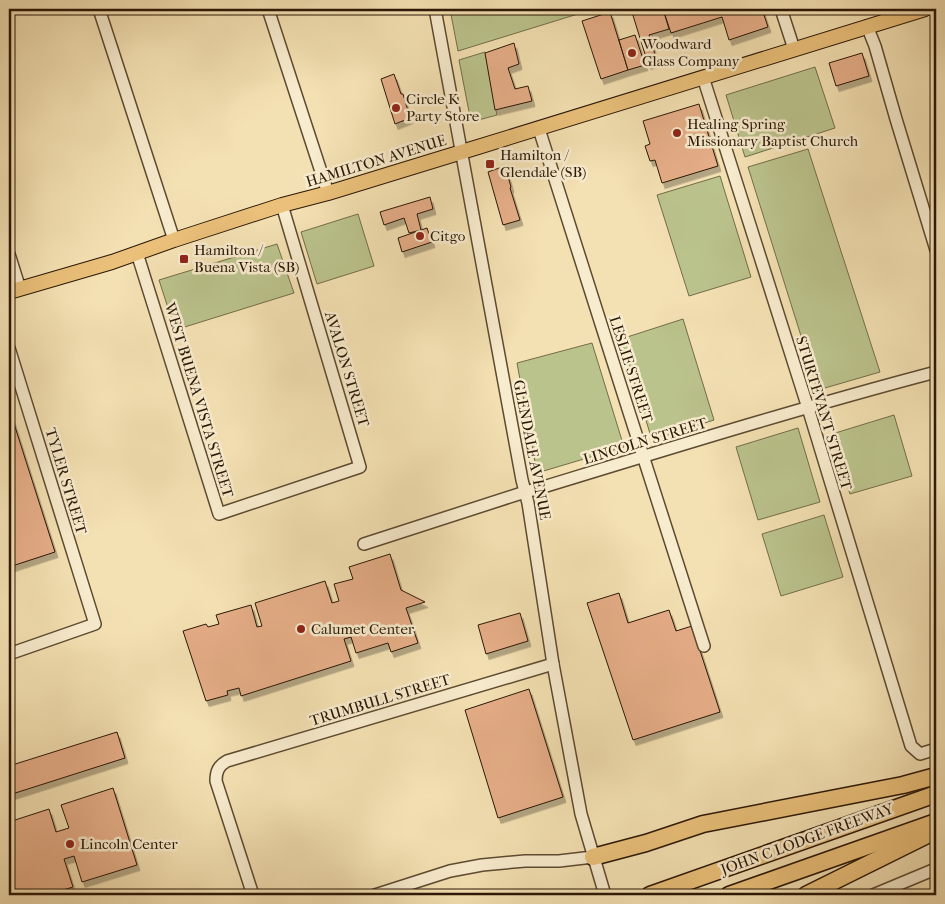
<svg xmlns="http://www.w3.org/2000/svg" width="945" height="904" font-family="'IM FELL French Canon',serif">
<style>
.green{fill:#bbc38c;stroke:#726d49}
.building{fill:#e6ae88;stroke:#2a1706;filter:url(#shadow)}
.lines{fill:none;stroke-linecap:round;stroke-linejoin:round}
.minor-casing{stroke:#5c4a31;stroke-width:14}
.major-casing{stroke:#2a1706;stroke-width:16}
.highway-casing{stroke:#2a1706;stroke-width:19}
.minor{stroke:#f8ecce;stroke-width:11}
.major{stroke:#eac07a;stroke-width:14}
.highway{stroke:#eac07a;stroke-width:16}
.poi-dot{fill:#8f2418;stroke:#f8ecce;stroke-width:2}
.labels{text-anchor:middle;stroke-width:5;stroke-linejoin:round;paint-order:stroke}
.poi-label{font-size:15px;fill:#2a1706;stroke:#f8ecce;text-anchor:start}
.street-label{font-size:15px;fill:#2a1706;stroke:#f8ecce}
</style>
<defs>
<filter id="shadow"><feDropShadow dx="3" dy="5.5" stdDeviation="0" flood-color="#0004"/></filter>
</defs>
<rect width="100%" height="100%" fill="#f4e1b3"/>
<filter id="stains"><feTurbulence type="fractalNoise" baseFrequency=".004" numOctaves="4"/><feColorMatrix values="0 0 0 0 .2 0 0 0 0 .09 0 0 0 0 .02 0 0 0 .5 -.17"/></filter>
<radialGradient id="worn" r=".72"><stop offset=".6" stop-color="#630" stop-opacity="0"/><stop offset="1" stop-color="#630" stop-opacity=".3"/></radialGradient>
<g class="green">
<polygon points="450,9 594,9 458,51"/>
<polygon points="485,52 497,115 471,122 459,60"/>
<polygon points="815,67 835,128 745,157 726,95"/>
<polygon points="808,149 880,372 818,390 748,167"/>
<polygon points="720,176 751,277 689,296 657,195"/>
<polygon points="358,214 374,266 317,284 301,232"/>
<polygon points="277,244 294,293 175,330 159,280"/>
<polygon points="683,319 714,420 652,440 621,339"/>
<polygon points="592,343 624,447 537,473 517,363"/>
<polygon points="894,415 912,476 850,494 832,434"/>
<polygon points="798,428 820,502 758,520 736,447"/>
<polygon points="824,515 843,577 781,596 762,534"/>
</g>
<g class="building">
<polygon points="631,9 663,9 669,29 649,35 657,61 648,64"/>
<polygon points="663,9 762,9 768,27 729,40 722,17 671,33"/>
<polygon points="610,12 628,70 601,79 582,21"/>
<polygon points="635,35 645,65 628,70 619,40"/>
<polygon points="514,43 519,64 508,68 515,89 528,86 532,101 495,110 485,53"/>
<polygon points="862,53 869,76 836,86 829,63"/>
<polygon points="394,74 401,94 403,94 410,118 395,124 381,79"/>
<polygon points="699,104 718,166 662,183 655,160 650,161 645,146 650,144 643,121"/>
<polygon points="505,166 511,187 510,188 520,220 503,225 488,172"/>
<polygon points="430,197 433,209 417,214 421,230 409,233 404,218 384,225 380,212"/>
<polygon points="427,228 432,242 402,252 398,238"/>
<polygon points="9,408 55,552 9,567"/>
<polygon points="390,554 401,590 425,602 406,608 418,643 391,652 388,643 356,653 351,637 344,639 351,661 241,696 239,688 227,691 228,695 206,701 183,631 206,624 208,627 219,624 216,615 251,605 257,627 262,626 255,603 325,581 332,603 339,601 334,584 353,579 349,567"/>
<polygon points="619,593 628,623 669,610 676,631 692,626 720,712 633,740 587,603"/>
<polygon points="520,613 528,641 486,654 478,625"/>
<polygon points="529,689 563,797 498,818 465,710"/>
<polygon points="117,732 125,758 9,795 9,766"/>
<polygon points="113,788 137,865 82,882 74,856 64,859 73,887 46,895 17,895 11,878 9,878 9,822 49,809 56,832 69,828 61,805"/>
</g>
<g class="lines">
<defs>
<g id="minor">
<polyline points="99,9 174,240"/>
<polyline points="268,9 328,193"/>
<polyline points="435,9 522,480 528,503 553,664 581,814 605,895"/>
<polyline points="781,9 794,49"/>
<polyline points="867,26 875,46 896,119 936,250"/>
<polyline points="703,77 808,408 911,746 920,754 936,749"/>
<path d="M539,129C593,301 649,474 704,646"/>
<polyline points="137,253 219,514 360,467 282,205"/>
<polyline points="9,254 20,289"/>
<polyline points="9,348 95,624 9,654"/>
<path d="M364,544L525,492L540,488C671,448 803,407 936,372"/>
<path d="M253,895L216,781C216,772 218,766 227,761L553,664"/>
<polyline points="375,895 450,871 482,865 525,861 559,861 593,857"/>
<polyline points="873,895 933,870 936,869"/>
</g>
<polyline id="major" points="9,292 112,262 174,240 282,205 328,193 478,147 925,9"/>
<g id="highway">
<polyline points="593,857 646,843 703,824 903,785 936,776"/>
<polyline points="650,895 936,794"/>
<polyline points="729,895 936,822"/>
<polyline points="806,895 925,836 931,831"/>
</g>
</defs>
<use href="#minor" class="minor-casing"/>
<use href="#major" class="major-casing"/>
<use href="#highway" class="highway-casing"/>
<use href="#minor" class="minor"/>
<use href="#major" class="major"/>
<use href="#highway" class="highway"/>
</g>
<g class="poi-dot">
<circle cx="632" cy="53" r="5"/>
<circle cx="396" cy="108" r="5"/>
<circle cx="677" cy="133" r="5"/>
<rect x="485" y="159" width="10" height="10" rx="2.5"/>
<circle cx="420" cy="236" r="5"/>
<rect x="179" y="254" width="10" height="10" rx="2.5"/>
<circle cx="301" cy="629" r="5"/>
<circle cx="70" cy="844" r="5"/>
</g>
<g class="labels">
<g class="poi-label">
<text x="642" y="49">Woodward<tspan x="642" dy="17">Glass Company</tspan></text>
<text x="406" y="104">Circle K<tspan x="406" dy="17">Party Store</tspan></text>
<text x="687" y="129">Healing Spring<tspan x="687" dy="17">Missionary Baptist Church</tspan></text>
<text x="500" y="160">Hamilton /<tspan x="500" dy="17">Glendale (SB)</tspan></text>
<text x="430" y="241">Citgo</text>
<text x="194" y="255">Hamilton /<tspan x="194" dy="17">Buena Vista (SB)</tspan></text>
<text x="311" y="634">Calumet Center</text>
<text x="80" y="849">Lincoln Center</text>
</g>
<g class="street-label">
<text transform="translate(376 161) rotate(-17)" y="5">HAMILTON AVENUE</text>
<text transform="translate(347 369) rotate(73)" y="5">AVALON STREET</text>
<text transform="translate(631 369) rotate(72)" y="5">LESLIE STREET</text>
<text transform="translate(199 400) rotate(73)" y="5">WEST BUENA VISTA STREET</text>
<text transform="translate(824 413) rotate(73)" y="5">STURTEVANT STREET</text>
<text transform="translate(645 441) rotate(-17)" y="5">LINCOLN STREET</text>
<text transform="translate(532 450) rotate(79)" y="5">GLENDALE AVENUE</text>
<text transform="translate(66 481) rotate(73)" y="5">TYLER STREET</text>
<text transform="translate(380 700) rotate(-17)" y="5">TRUMBULL STREET</text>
<text transform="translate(807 839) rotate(-20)" y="5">JOHN C LODGE FREEWAY</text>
</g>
</g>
<rect width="945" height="904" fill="none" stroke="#f4e1b3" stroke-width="30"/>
<rect x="10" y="10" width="925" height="884" fill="none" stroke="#2a1706" stroke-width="2.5"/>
<rect x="15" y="15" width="915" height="874" fill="none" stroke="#2a1706"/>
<rect width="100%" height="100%" filter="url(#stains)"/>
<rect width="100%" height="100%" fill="url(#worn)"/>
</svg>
